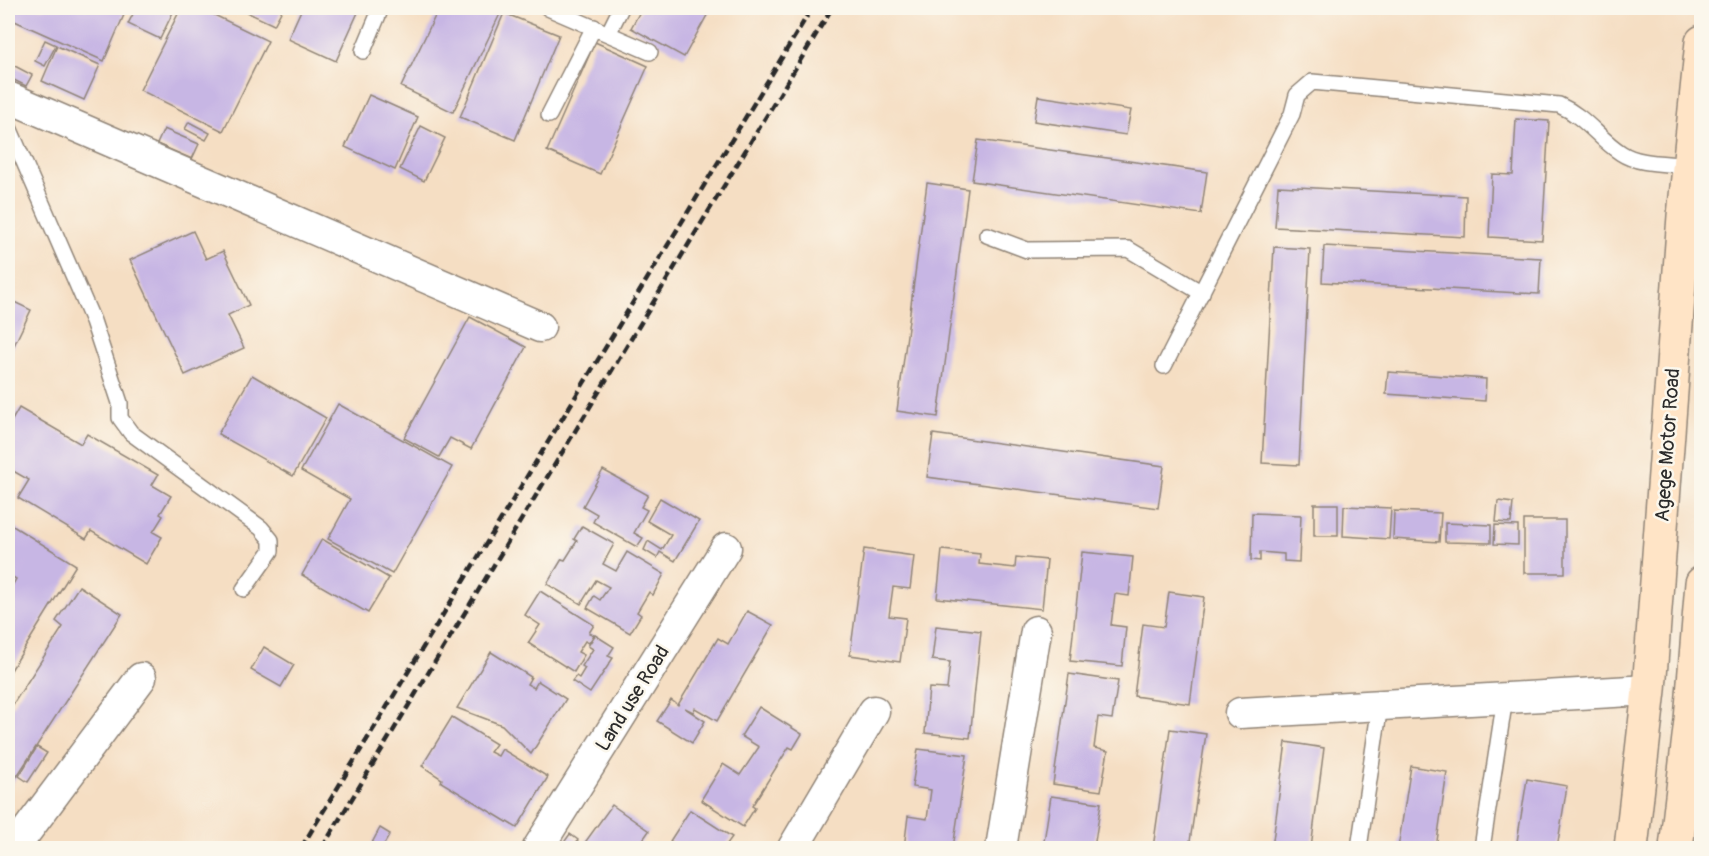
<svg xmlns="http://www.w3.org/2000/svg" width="1709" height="856" font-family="Pangolin,sans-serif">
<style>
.building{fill:#c7b6e4}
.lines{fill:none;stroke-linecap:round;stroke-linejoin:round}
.service-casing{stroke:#908477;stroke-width:18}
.minor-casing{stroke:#908477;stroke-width:33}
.secondary-casing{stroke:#908477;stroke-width:36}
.service{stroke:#fff;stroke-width:15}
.minor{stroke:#fff;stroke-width:30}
.secondary{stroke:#ffe4c6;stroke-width:33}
.rail{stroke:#2b2b2b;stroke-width:4.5;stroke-dasharray:9 4.5;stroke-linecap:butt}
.labels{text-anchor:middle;stroke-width:5;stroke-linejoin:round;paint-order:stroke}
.street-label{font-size:20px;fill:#2b2b2b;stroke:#fbf7ec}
</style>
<rect width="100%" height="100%" fill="#fbf7ec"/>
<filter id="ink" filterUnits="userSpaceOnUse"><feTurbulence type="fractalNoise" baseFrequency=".0167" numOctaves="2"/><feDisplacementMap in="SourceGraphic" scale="12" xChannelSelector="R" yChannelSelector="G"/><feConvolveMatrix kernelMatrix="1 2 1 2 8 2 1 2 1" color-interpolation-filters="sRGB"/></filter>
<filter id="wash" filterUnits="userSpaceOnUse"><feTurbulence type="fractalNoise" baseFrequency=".008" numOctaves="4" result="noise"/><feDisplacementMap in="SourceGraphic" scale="24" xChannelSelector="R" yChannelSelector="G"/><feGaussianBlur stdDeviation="1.35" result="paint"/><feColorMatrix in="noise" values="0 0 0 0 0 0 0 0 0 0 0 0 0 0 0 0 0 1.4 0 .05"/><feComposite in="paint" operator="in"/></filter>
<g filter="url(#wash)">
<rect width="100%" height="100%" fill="#f5dec3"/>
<g id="blocks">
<g class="building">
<polygon points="12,8 127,8 104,61 8,18"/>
<polygon points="136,8 175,8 160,39 128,24"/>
<polygon points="181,8 200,8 268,41 223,131 140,90"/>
<polygon points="238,8 283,8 274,25"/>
<polygon points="302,8 360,8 336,61 288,39"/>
<polygon points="439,8 485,8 500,14 453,112 401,87"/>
<polygon points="642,8 711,8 684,57 631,28"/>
<polygon points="504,13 559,35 515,140 460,117"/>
<polygon points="45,40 56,45 45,66 35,61"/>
<polygon points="595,42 648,66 600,174 547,151"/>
<polygon points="57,46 100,65 84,100 42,81"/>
<polygon points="11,64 32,75 26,86 8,77 8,71"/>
<polygon points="369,95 418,117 395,170 345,147"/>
<polygon points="1038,96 1131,110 1126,135 1034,121"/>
<polygon points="1516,119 1549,121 1542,240 1489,237 1492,174 1513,175"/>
<polygon points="189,122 210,133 206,140 185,129"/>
<polygon points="421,126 445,138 424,181 400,169"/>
<polygon points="164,129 199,144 192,159 157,144"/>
<polygon points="978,140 1207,172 1201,214 972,181"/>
<polygon points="927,183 968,189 938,417 897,411"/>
<polygon points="1278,186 1466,196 1465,237 1275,227"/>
<polygon points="193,231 206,259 223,251 249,305 228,315 244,348 185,375 130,260"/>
<polygon points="1324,246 1541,258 1539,294 1322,282"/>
<polygon points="1274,247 1310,249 1299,465 1262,463"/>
<polygon points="8,299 31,310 8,358"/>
<polygon points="470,317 526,347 471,449 450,438 439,457 404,438"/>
<polygon points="1388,372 1486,379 1485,401 1386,394"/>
<polygon points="252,375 326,418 293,476 218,434"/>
<polygon points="338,404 452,467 392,574 328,539 350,499 301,471"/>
<polygon points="19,408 81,444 87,434 158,475 152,485 171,496 160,514 163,516 153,532 162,537 146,564 91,531 86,539 18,498 29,480 8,468 8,427"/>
<polygon points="933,434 1164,466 1158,508 927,477"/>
<polygon points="603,470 648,495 641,507 647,510 634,533 643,538 637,547 593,522 597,514 583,506"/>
<polygon points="660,498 699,521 675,561 660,552 657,558 644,550 648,541 662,550 671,535 647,521"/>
<polygon points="1498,501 1513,503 1511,523 1496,522"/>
<rect x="1314" y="504" width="24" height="32"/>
<polygon points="1344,506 1391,508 1389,539 1343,536"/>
<polygon points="1394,511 1441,513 1439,542 1393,539"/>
<polygon points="1252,513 1301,515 1299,562 1284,561 1284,554 1260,552 1260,561 1251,560"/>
<rect x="1524" y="520" width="41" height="53"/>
<polygon points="8,523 76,565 8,675 8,593 16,579 8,574"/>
<polygon points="1445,523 1491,525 1491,543 1445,542"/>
<polygon points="1495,525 1518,526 1518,545 1494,544"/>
<polygon points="582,526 614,544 603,564 616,571 627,552 664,574 653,595 649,592 637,612 641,615 630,633 587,608 594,596 600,600 609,587 596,580 581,604 547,584 562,559 565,560 577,541 574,539"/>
<polygon points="322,539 389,578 368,613 302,575"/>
<polygon points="864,549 914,556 910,589 893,587 889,616 906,618 900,662 850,655"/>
<polygon points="942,550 980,554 979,564 1015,568 1016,557 1047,560 1042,609 937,598"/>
<polygon points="1082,552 1133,557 1129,596 1115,594 1111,625 1126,627 1122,666 1070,661"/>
<polygon points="79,586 122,614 8,790 8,712 63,627 56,621"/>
<polygon points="540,591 594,625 589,633 594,635 589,643 585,641 578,652 584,655 574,672 528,643 540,625 525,615"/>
<polygon points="1169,592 1204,597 1190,704 1134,696 1143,624 1164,627"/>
<polygon points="747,611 773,625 717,721 695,708 693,712 685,708 705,721 692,743 657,721 671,700 678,705 718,638 728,644"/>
<polygon points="936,626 981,631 970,738 925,733 929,688 947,689 950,662 932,660"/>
<polygon points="595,635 614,647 608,656 613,658 590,693 572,681 576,676 579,678 585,668 582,666 593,649 588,646"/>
<polygon points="264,647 294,665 281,687 251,670"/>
<polygon points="491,652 531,677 527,684 534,688 538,681 566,699 531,754 502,725 457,708"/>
<polygon points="1069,674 1118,681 1112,719 1098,717 1094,748 1108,751 1101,791 1053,784"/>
<polygon points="759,707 802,734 793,749 789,747 752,806 755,808 743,827 701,800 723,764 740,775 759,747 741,736"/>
<polygon points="452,717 496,744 490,752 498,756 502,749 548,777 517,828 441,782 442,779 422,766"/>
<polygon points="1170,729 1206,734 1189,848 1153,848"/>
<polygon points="1286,742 1324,748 1311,848 1272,848"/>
<polygon points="37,747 47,753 28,782 19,776"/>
<polygon points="918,749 967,755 953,848 904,848 908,816 927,819 931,790 912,787"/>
<polygon points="1411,766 1447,772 1436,848 1398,848"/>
<polygon points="1527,779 1567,786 1557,848 1516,848"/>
<polygon points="1051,796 1101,803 1094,848 1043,848"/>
<polygon points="612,805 649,831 637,848 581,848"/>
<polygon points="690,810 732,837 724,848 682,848 670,841"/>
<polygon points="380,828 390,834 382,848 372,843"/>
<polygon points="570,834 578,840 573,848 560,848"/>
</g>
</g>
</g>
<g filter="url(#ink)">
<use href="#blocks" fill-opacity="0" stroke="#908477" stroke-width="1.5"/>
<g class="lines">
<defs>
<g id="service">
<polyline points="548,8 650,52"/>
<polyline points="609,32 621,8"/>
<polyline points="363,51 381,8"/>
<polyline points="549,115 594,27"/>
<polyline points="8,125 93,321 120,403 120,418 131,433 261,528 271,540 271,551 244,589"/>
<polyline points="987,235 1027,250 1128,249 1202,293"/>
<path d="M1164,366L1292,114L1297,95L1312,82L1559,105C1586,117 1598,138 1621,153C1639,165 1668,163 1689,166"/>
<polyline points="1359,848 1380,705"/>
<polyline points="1482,848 1505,698"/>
</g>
<g id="minor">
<polyline points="8,97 540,327"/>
<polyline points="1240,713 1649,690"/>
<polyline points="14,848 141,678"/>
<polyline points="538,848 726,548"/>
<polyline points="793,848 874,711"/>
<polyline points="1001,848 1036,631"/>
</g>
<g id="secondary">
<polyline points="1631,848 1649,690 1684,216 1702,42"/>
<polyline points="1676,848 1691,720 1702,583"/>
</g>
</defs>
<use href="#service" class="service-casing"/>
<use href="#minor" class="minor-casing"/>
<use href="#secondary" class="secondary-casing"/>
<use href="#service" class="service"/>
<use href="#minor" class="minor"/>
<use href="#secondary" class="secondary"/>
<g class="rail">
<polyline points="301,848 812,8"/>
<polyline points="322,848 832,8"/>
</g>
</g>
</g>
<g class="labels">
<g class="street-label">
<text transform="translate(1667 445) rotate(-86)" y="7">Agege Motor Road</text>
<text transform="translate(632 698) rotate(-58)" y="7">Land use Road</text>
</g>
</g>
<rect width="1709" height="856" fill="none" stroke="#fbf7ec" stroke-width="30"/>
</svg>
